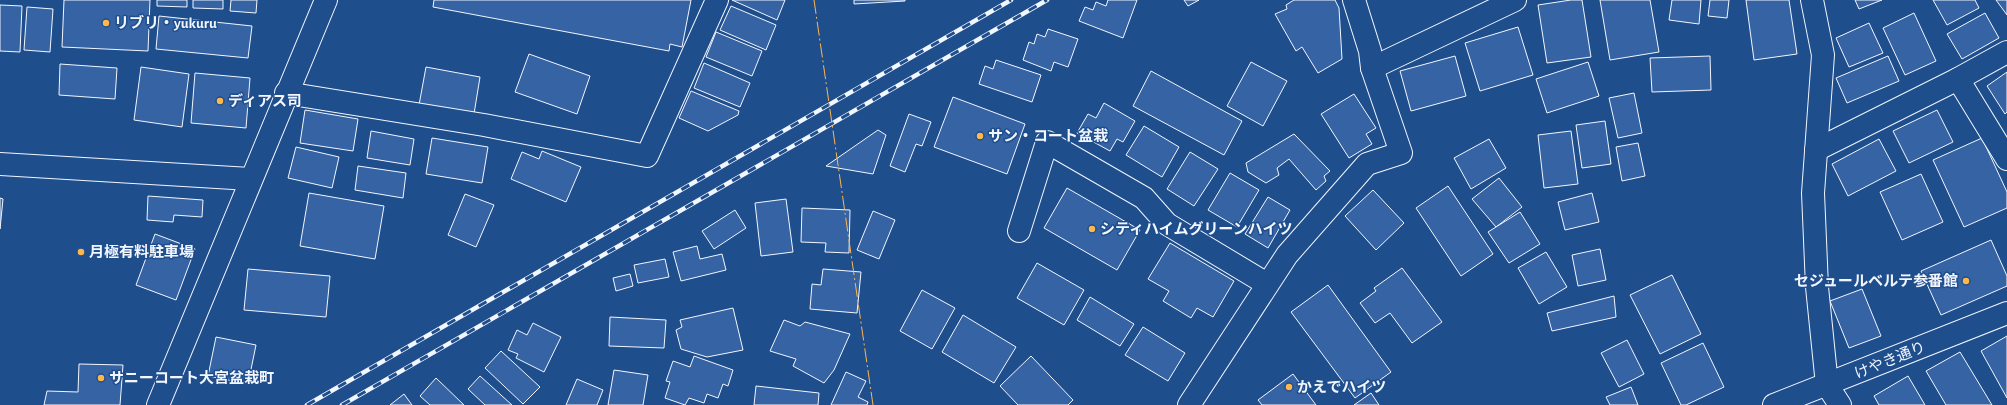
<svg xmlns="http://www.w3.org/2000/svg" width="2007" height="405" font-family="'Alegreya Sans','Noto Sans JP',sans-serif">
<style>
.building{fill:#3563a3;stroke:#f2f6ff}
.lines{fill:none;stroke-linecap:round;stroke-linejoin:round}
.minor-casing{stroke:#f2f6ff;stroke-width:24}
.tertiary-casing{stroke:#f2f6ff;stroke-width:24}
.minor{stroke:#1f4e8c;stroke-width:22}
.tertiary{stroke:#1f4e8c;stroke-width:22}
.rail-casing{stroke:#f2f6ff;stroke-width:4.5}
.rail{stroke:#1f4e8c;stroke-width:3;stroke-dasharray:9;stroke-linecap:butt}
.power{stroke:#ffb74d;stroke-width:1;stroke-dasharray:14 3 2 3;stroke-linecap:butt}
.poi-dot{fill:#ffb74d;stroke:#1f4e8c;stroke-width:1.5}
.labels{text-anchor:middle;stroke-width:3;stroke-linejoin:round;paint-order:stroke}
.poi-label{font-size:15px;font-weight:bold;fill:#f2f6ff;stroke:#1f4e8c;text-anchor:start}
.street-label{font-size:15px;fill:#f2f6ff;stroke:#1f4e8c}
</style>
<rect width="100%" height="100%" fill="#1f4e8c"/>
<g class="building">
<polygon points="64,0 150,0 148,51 62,47"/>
<polygon points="157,0 187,0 187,7 157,6"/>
<polygon points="193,0 223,0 223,9 193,8"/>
<polygon points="231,0 257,0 256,13 230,11"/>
<polygon points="434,0 691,0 682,47 670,44 669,51 433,7"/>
<polygon points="732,0 785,0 777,20"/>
<polygon points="854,0 905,0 905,1 854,4"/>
<polygon points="1108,0 1137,0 1123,38 1079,21 1085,7 1093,10 1096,2 1106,6"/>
<polygon points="1184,0 1199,0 1188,6"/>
<polygon points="1294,0 1335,0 1339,8 1342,59 1318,73 1302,47 1296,51 1275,14 1287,9 1286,5"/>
<polygon points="1571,0 1582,0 1591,57 1547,63 1538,5"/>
<polygon points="1600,0 1650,0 1659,52 1610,60"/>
<polygon points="1672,0 1701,0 1699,24 1669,20"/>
<polygon points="1710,0 1729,0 1727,18 1708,16"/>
<polygon points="1746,0 1789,0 1797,54 1754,60"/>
<polygon points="1855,0 1882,0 1859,9"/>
<polygon points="1933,0 1975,0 1979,8 1947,25"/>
<polygon points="1996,0 2007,0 2007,15"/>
<polygon points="0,5 22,6 20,52 0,51"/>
<polygon points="731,6 776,25 766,50 720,30"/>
<polygon points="27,7 53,9 50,52 24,50"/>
<polygon points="1914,13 1936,61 1905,75 1883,28"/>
<polygon points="1985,13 1999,38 1962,59 1947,34"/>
<polygon points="159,16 252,26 248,58 156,49"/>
<polygon points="1869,23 1883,53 1849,67 1836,38"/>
<polygon points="1518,27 1533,75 1480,91 1465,43"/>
<polygon points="1048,29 1078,39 1068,67 1054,62 1051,71 1023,60 1029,42 1034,44 1037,34 1045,37"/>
<polygon points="716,32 762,51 752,76 706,57"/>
<polygon points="529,54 590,76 577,114 515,92"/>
<polygon points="1455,56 1466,96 1411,111 1400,71"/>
<polygon points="1710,56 1711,90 1652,92 1650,58"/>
<polygon points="1888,56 1899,81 1847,103 1836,78"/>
<polygon points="996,60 1041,75 1032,102 979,84 985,66 993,69"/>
<polygon points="1251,62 1287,81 1263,126 1227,106"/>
<polygon points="1588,62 1599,96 1547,113 1536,79"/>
<polygon points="704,63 750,83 740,107 694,88"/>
<polygon points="60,64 117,68 115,99 59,95"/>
<polygon points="141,67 189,74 182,127 134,120"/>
<polygon points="426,67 480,77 474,114 419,105"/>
<polygon points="1151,71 1242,121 1224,155 1133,106"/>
<polygon points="2007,72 2007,112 2005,114 1987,86"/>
<polygon points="195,73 250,78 246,128 191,123"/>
<polygon points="691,91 739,111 738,115 708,131 679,118"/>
<polygon points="1634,93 1642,133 1618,138 1609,98"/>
<polygon points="1354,94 1376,128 1366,134 1372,144 1349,158 1321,114"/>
<polygon points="953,97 1025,124 1007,174 934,147"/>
<polygon points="1104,103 1135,121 1123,142 1117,139 1110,151 1077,133 1088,114 1096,118"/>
<polygon points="305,110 358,119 353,151 300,143"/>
<polygon points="1937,110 1953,142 1909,163 1893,131"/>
<polygon points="909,114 931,122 922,146 916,144 905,172 890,166"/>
<polygon points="1605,121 1611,164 1582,168 1576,125"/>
<polygon points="1144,126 1179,147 1162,177 1126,155"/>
<polygon points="878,130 886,135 873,174 826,166"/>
<polygon points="371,131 414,139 410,165 367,158"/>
<polygon points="1571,131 1578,184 1544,188 1538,135"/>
<polygon points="1294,134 1330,171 1324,176 1326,181 1316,190 1289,159 1277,168 1279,175 1266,183 1248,172 1246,163"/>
<polygon points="432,138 488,147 482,183 426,174"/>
<polygon points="1982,138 2007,192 2007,208 1964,227 1933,160"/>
<polygon points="1489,139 1506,168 1471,189 1454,158"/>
<polygon points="1879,139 1896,171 1848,196 1832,164"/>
<polygon points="1638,143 1645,176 1622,181 1616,147"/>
<polygon points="296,147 339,157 332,188 288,178"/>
<polygon points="542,151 581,167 566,202 511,179 522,152 539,159"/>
<polygon points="1190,152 1218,169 1194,206 1167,189"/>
<polygon points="358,166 406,173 403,198 355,190"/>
<polygon points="1230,173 1259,190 1237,227 1208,210"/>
<polygon points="1921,174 1943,222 1902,240 1880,192"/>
<polygon points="1499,178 1522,207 1496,227 1472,199"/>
<polygon points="1448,186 1493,254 1461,276 1416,208"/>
<polygon points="1067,188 1140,230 1117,270 1044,228"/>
<polygon points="1373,190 1404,223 1376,250 1345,216"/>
<polygon points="309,193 384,206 375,259 300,246"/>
<polygon points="1592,193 1599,222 1565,230 1558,202"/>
<polygon points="465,194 494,205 476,247 448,235"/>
<polygon points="148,196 203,200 202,217 174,215 173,222 147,220"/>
<polygon points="1268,197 1290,210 1268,248 1245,234"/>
<polygon points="0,198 3,199 0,229"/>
<polygon points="786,199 793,252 761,256 755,203"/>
<polygon points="802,208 850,210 849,253 825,252 826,243 801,242"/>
<polygon points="735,210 746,228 714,249 702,231"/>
<polygon points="873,211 895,220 879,259 857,250"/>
<polygon points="1520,212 1540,244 1509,263 1488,232"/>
<polygon points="155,234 195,249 176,300 136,285"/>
<polygon points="1991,240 2007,276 2007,286 1941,315 1921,271"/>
<polygon points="1170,243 1234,281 1213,317 1197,308 1191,318 1163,301 1169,291 1148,279"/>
<polygon points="697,246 700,259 722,254 726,270 681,281 673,252"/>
<polygon points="1600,249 1606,280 1578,286 1572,255"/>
<polygon points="1546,252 1567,287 1539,304 1518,268"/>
<polygon points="665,259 669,277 638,283 634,265"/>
<polygon points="1037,263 1084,290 1064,325 1017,298"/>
<polygon points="1402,268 1442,322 1412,343 1390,313 1375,323 1360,303 1376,291 1374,288"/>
<polygon points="248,269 330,276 326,317 244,310"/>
<polygon points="823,269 861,272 857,313 810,309 812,284 821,285"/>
<polygon points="630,274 633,286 616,291 613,278"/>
<polygon points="1672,275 1701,334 1660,354 1630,295"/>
<polygon points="1328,285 1391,372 1355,398 1291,312"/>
<polygon points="1862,289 1881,336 1849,348 1830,301"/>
<polygon points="922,290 955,308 932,349 900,331"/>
<polygon points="1614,296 1616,317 1552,331 1547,313"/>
<polygon points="1090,297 1134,324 1120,346 1077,320"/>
<polygon points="733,308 743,350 707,357 681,349 676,330 682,327 680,320"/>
<polygon points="963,315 1016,347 994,383 942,352"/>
<polygon points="610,317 666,320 664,348 609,346"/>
<polygon points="784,320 800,326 805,322 850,334 834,370 824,383 793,366 796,359 770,351"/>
<polygon points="533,323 561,337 544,372 516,358 518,354 508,350 517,330 527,335"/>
<polygon points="1143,327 1185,353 1168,381 1125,355"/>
<polygon points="2007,336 2007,398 1981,351"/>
<polygon points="216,337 256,345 248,384 208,376"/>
<polygon points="1627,340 1644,374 1619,387 1601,353"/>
<polygon points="1703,343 1724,387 1686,405 1681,405 1661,363"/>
<polygon points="501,351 540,387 523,404 485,368"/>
<polygon points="1960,352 1992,405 1946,405 1926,371"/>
<polygon points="694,356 733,370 728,386 723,384 718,398 707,394 704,403 689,398 685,405 665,398 670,382 666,381 673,361 690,367"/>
<polygon points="1031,356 1073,400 1068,405 1018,405 1000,386"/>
<polygon points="79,364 123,365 120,405 44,405 47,391 78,392"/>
<polygon points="614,370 648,375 643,405 608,405"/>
<polygon points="846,372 866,381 858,397 868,402 867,405 831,405"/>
<polygon points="1293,374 1316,405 1262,405 1258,400"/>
<polygon points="480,376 512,405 485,405 468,389"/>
<polygon points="1908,376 1925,405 1879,405 1874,396"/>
<polygon points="436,378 464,405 430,405 420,396"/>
<polygon points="577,379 603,390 597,405 566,405"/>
<polygon points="756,386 819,393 818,405 754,405"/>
<polygon points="1631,387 1638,405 1610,405 1606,397"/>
<polygon points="1371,393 1379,405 1354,405"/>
<polygon points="404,394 412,405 390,405"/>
</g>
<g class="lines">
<defs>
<g id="minor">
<polyline points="1812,0 1823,55 1813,193 1817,287 1827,385 1840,405"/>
<polyline points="1372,68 1515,0"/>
<polyline points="1958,79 2007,159"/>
<polyline points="286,93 484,125 647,156 717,0"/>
<polyline points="1816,150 1958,79 2007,52"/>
<polyline points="1019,231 1047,142 1144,198 1167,224 1267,284"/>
<polyline points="1189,405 1287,255 1367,164 1401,153 1372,68 1370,51 1354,0"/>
</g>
<g id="tertiary">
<polyline points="0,164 250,179"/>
<polyline points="158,405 326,0"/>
<polyline points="1774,405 2007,313"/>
</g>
</defs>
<use href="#minor" class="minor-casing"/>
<use href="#tertiary" class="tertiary-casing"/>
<use href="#minor" class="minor"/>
<use href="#tertiary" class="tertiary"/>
<defs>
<g id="rail">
<polyline points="307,405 1011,0"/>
<polyline points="342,405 1047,0"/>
</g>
</defs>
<use href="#rail" class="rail-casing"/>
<use href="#rail" class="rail"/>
<polyline class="power" points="814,0 873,405"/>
</g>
<g class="poi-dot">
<circle cx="106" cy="23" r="4"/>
<circle cx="220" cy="101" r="4"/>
<circle cx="980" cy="136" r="4"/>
<circle cx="1092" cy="229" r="4"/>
<circle cx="81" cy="252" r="4"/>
<circle cx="1966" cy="281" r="4"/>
<circle cx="101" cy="378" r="4"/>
<circle cx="1289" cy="387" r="4"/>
</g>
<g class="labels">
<g class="poi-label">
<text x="114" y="28">リブリ・yukuru</text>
<text x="228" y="106">ディアス司</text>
<text x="988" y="141">サン・コート盆栽</text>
<text x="1100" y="234">シティハイムグリーンハイツ</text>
<text x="89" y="257">月極有料駐車場</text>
<text x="1958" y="286" text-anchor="end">セジュールベルテ参番館</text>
<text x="109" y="383">サニーコート大宮盆栽町</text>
<text x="1297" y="392">かえでハイツ</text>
</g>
<g class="street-label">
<text transform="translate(1890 360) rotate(-22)" y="5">けやき通り</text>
</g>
</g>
</svg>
